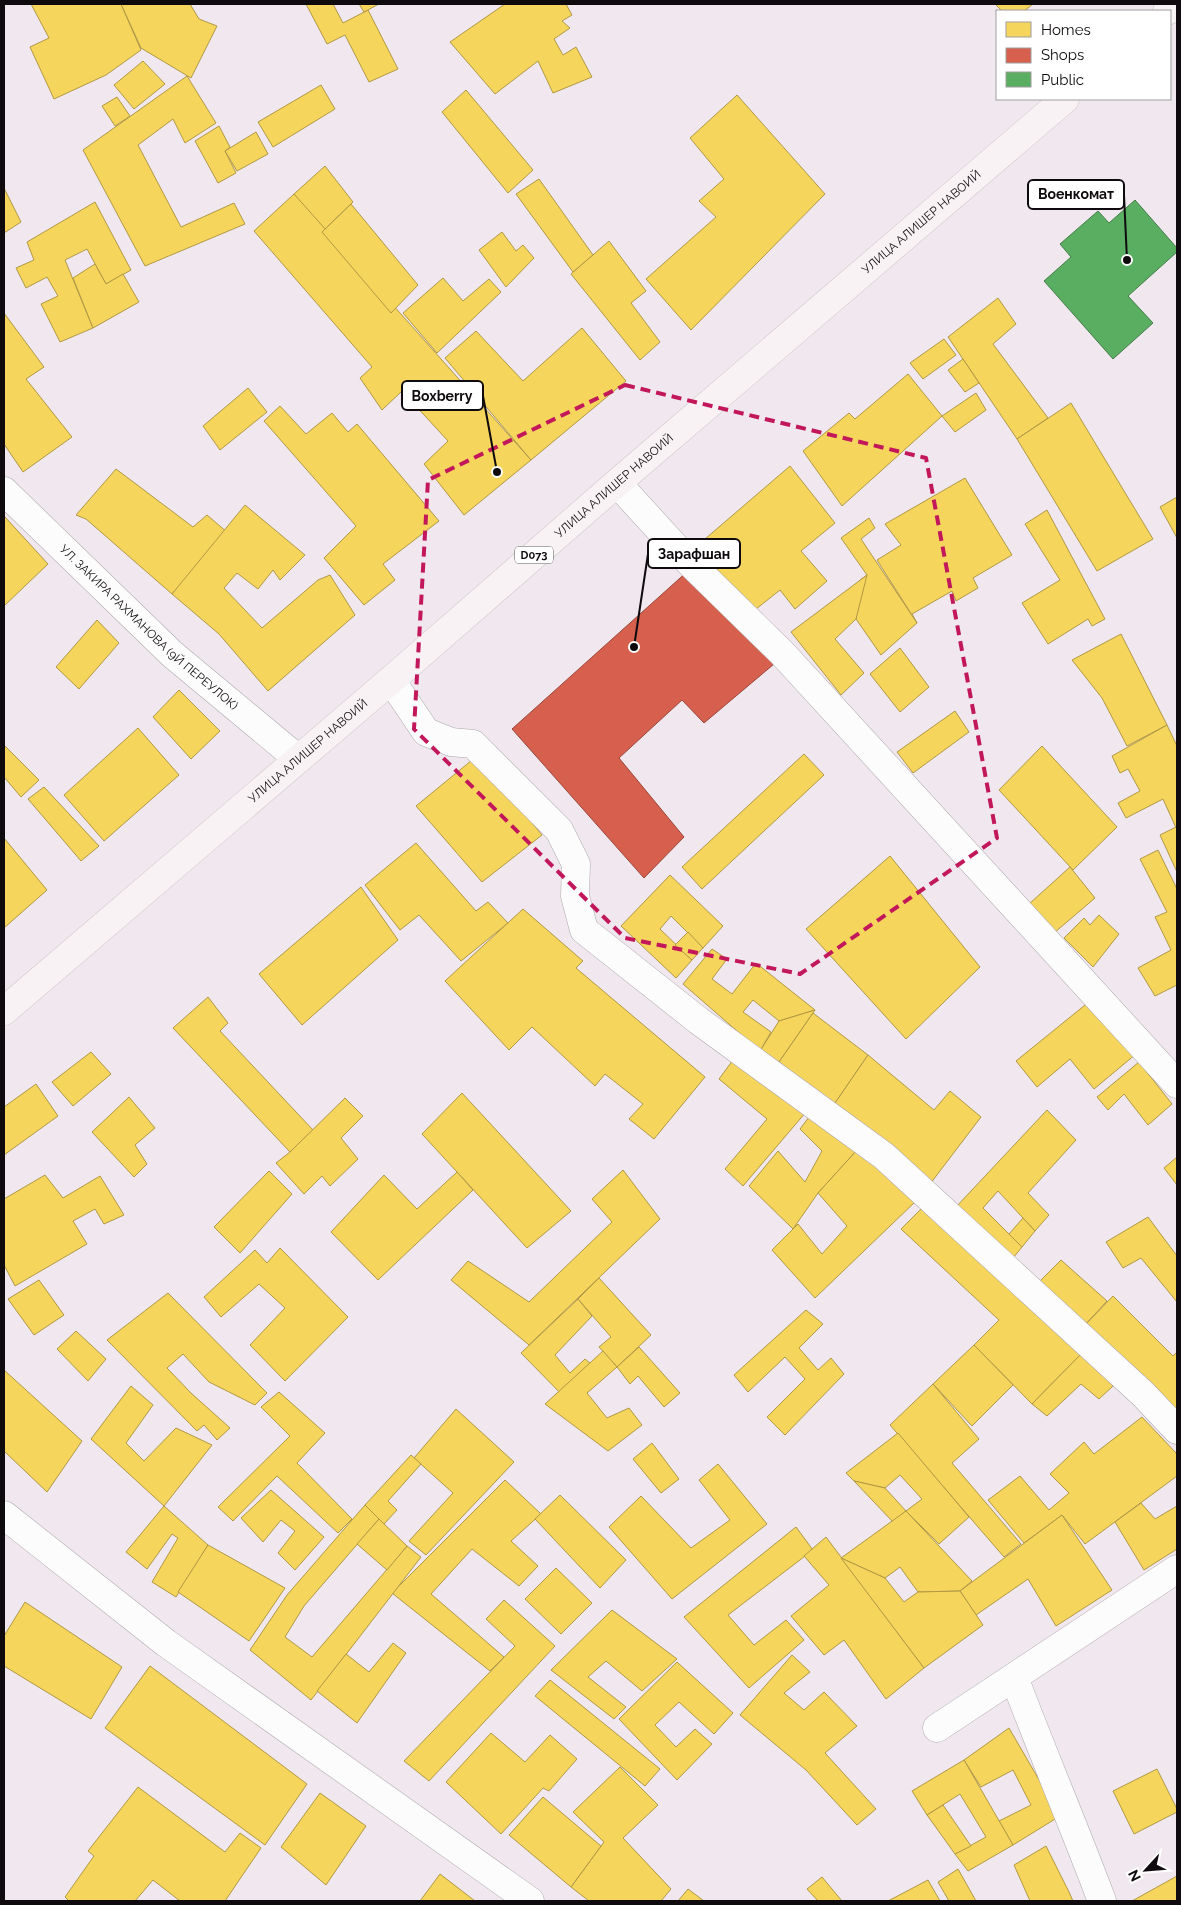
<svg xmlns="http://www.w3.org/2000/svg" width="1181" height="1905" font-family="Raleway,sans-serif">
<style>
.homes{fill:#f6d55c;stroke:#b09844}
.shops{fill:#d6604d;stroke:#9a463a}
.public{fill:#5aae61;stroke:#437d48}
.lines{fill:none;stroke-linecap:round;stroke-linejoin:round}
.minor-casing{stroke:#ada7ab;stroke-width:29}
.tertiary-casing{stroke:#ada7ab;stroke-width:29}
.primary-casing{stroke:#c9c6c8;stroke-width:29}
.minor{stroke:#fdfcfc;stroke-width:28}
.tertiary{stroke:#fdfcfc;stroke-width:28}
.primary{stroke:#f8f2f5;stroke-width:28}
.marked{fill:none;stroke:#c2185b;stroke-width:4;stroke-dasharray:10 6;stroke-linejoin:round}
.labels{text-anchor:middle;stroke-width:5;stroke-linejoin:round;paint-order:stroke}
.shield{fill:#fff;stroke:#565456;stroke-width:1}
.shield-label{font-size:11px;font-weight:bold;fill:#0e0a0d}
.street-label{font-size:12px;fill:#0e0a0d;stroke:#fff}
.leader{fill:none;stroke:#0e0a0d;stroke-width:2}
.callout-dot{fill:#0e0a0d;stroke:#fff;stroke-width:2}
.callout{fill:#fff;stroke:#0e0a0d;stroke-width:2}
.callout-label{font-size:14px;text-anchor:middle;font-weight:bold;fill:#0e0a0d}
</style>
<rect width="100%" height="100%" fill="#f0e8ee"/>
<g class="homes">
<polygon points="31,4 121,4 141,50 106,75 54,99 30,47 49,38"/>
<polygon points="121,4 190,4 199,19 217,26 191,78 141,48"/>
<polygon points="306,4 333,4 343,23 368,10 398,69 369,82 345,35 327,44"/>
<polygon points="359,4 379,4 364,12"/>
<polygon points="505,4 566,4 572,15 562,21 570,28 554,39 563,55 576,47 592,77 553,93 538,61 495,94 450,42"/>
<polygon points="995,4 1033,4 1024,11 1002,11"/>
<polygon points="143,61 165,84 134,109 114,85"/>
<polygon points="187,76 216,123 185,143 173,119 138,145 181,227 234,203 245,224 145,266 83,150"/>
<polygon points="321,85 335,109 273,147 258,122"/>
<polygon points="466,90 533,170 508,193 442,112"/>
<polygon points="737,95 825,194 691,330 646,279 716,217 699,201 724,179 690,138"/>
<polygon points="117,97 130,116 115,126 102,106"/>
<polygon points="219,126 230,147 225,151 236,173 218,183 195,141"/>
<polygon points="256,132 268,154 237,171 225,151"/>
<polygon points="325,166 353,202 322,232 294,194"/>
<polygon points="539,179 593,255 573,272 516,194"/>
<polygon points="4,188 21,222 4,233"/>
<polygon points="294,194 531,460 464,515 424,464 448,441 402,391 382,410 360,378 372,367 254,231"/>
<polygon points="95,202 131,270 106,284 87,249 65,260 93,328 60,342 41,304 58,296 47,277 26,288 16,268 34,260 27,242"/>
<polygon points="351,204 418,285 391,313 322,232"/>
<polygon points="502,232 516,251 523,245 534,258 506,287 479,250"/>
<polygon points="609,241 646,291 631,303 660,342 640,360 571,274"/>
<polygon points="95,264 106,284 123,274 139,302 93,328 73,278"/>
<polygon points="443,278 463,301 489,279 501,292 437,353 403,313"/>
<polygon points="998,298 1016,324 993,344 1048,418 1017,439 948,337"/>
<polygon points="4,313 44,367 26,379 72,437 23,472 4,444"/>
<polygon points="582,328 626,381 531,460 445,358 476,331 523,381"/>
<polygon points="944,339 956,355 923,379 910,363"/>
<polygon points="963,359 979,383 965,392 948,370"/>
<polygon points="908,374 942,416 842,506 803,451 849,413 855,419"/>
<polygon points="248,388 267,412 220,450 203,426"/>
<polygon points="976,393 986,410 955,432 942,416"/>
<polygon points="1071,403 1153,539 1097,571 1017,439"/>
<polygon points="280,406 306,434 332,413 348,432 357,424 439,521 383,564 395,580 364,605 324,558 356,526 264,421"/>
<polygon points="790,466 835,523 801,551 827,581 795,609 780,590 751,613 698,545"/>
<polygon points="116,469 193,527 207,515 228,533 172,594 86,519 76,515"/>
<polygon points="965,478 1012,555 973,578 978,588 956,601 952,591 912,614 917,623 877,560 901,545 885,524"/>
<polygon points="1177,497 1177,538 1160,507"/>
<polygon points="245,505 305,555 280,580 273,570 258,589 237,573 224,588 262,628 318,580 330,575 355,615 268,691 219,634 172,594"/>
<polygon points="1047,510 1105,619 1092,626 1088,619 1048,644 1022,603 1060,580 1025,524"/>
<polygon points="5,517 48,564 4,606 4,519"/>
<polygon points="869,518 875,528 861,539 917,623 881,655 856,619 860,580 867,575 841,538"/>
<polygon points="867,575 856,619 835,639 864,673 841,695 791,632"/>
<polygon points="97,620 119,643 79,689 56,667"/>
<polygon points="1121,634 1167,725 1127,746 1102,698 1072,660"/>
<polygon points="900,648 929,687 900,712 870,674"/>
<polygon points="179,690 220,731 191,759 153,717"/>
<polygon points="955,711 969,732 913,773 897,752"/>
<polygon points="1167,725 1177,746 1177,830 1163,799 1126,818 1118,803 1140,791 1128,769 1120,773 1112,756"/>
<polygon points="138,728 179,775 104,841 64,795"/>
<polygon points="4,745 39,780 21,797 4,777"/>
<polygon points="1042,746 1117,827 1073,870 999,790"/>
<polygon points="804,754 824,775 702,889 682,867"/>
<polygon points="477,756 542,835 482,882 416,806"/>
<polygon points="44,787 99,846 81,861 28,799"/>
<polygon points="1176,827 1177,830 1177,872 1160,835"/>
<polygon points="4,838 47,890 4,928"/>
<polygon points="416,843 476,911 488,902 508,923 461,961 419,915 400,930 365,885"/>
<polygon points="1158,850 1177,889 1177,985 1155,996 1138,968 1171,950 1155,917 1167,912 1140,859"/>
<polygon points="890,856 980,967 906,1039 806,929"/>
<polygon points="1070,867 1095,898 1054,933 1029,904"/>
<polygon points="670,875 723,926 703,948 671,916 660,929 692,960 676,978 621,926"/>
<polygon points="361,887 398,940 302,1025 259,974"/>
<polygon points="523,909 583,961 576,968 705,1077 654,1139 629,1119 643,1104 605,1074 595,1086 532,1027 509,1050 445,981"/>
<polygon points="1099,915 1119,934 1093,967 1064,938 1084,918 1090,925"/>
<polygon points="688,932 703,948 692,960 675,945"/>
<polygon points="712,949 727,959 712,979 732,994 756,963 815,1010 779,1021 753,1000 743,1012 771,1032 760,1051 683,984"/>
<polygon points="208,997 228,1023 220,1031 313,1130 290,1152 173,1028"/>
<polygon points="1090,1001 1136,1054 1094,1089 1070,1059 1037,1087 1016,1061"/>
<polygon points="815,1010 779,1062 760,1051 779,1021"/>
<polygon points="813,1013 868,1055 833,1106 779,1062"/>
<polygon points="91,1052 111,1074 73,1106 52,1082"/>
<polygon points="868,1055 934,1110 950,1091 981,1117 927,1188 833,1106"/>
<polygon points="736,1056 806,1112 743,1186 725,1169 767,1119 719,1079"/>
<polygon points="1139,1062 1172,1104 1148,1125 1124,1094 1108,1110 1097,1097"/>
<polygon points="36,1084 58,1116 4,1155 4,1107"/>
<polygon points="462,1093 571,1211 527,1248 422,1134"/>
<polygon points="129,1097 155,1128 135,1145 147,1164 134,1177 92,1132"/>
<polygon points="345,1098 363,1116 341,1138 358,1159 330,1186 322,1176 304,1194 276,1163 290,1152"/>
<polygon points="1047,1110 1076,1140 1028,1193 1049,1215 1035,1231 998,1191 983,1208 1022,1247 1009,1263 956,1207"/>
<polygon points="812,1113 858,1149 818,1193 793,1229 749,1186 778,1151 805,1182 822,1151 800,1129"/>
<polygon points="858,1149 915,1202 815,1298 772,1250 798,1224 822,1254 847,1226 818,1193"/>
<polygon points="1177,1157 1177,1185 1164,1168"/>
<polygon points="623,1170 660,1219 529,1345 451,1280 468,1261 529,1302 612,1222 592,1199"/>
<polygon points="269,1171 292,1194 240,1253 214,1227"/>
<polygon points="457,1172 473,1190 378,1280 331,1232 384,1175 417,1209"/>
<polygon points="45,1175 63,1198 100,1176 124,1215 104,1224 95,1209 73,1221 87,1244 15,1286 4,1265 4,1199"/>
<polygon points="922,1208 1082,1353 1032,1404 974,1345 999,1320 901,1229"/>
<polygon points="1148,1217 1177,1256 1177,1302 1141,1258 1123,1268 1106,1242"/>
<polygon points="1023,1218 1035,1231 1022,1247 1009,1234"/>
<polygon points="280,1248 348,1317 285,1381 250,1345 285,1308 259,1284 221,1317 204,1297 255,1250 267,1263"/>
<polygon points="1061,1260 1107,1301 1084,1326 1036,1285"/>
<polygon points="599,1278 651,1335 617,1367 599,1347 611,1337 578,1299"/>
<polygon points="39,1280 64,1315 34,1335 8,1299"/>
<polygon points="168,1293 267,1393 255,1405 209,1382 183,1354 167,1368 191,1393 230,1428 217,1440 204,1425 197,1431 107,1340"/>
<polygon points="1113,1296 1173,1356 1177,1352 1177,1416 1084,1326"/>
<polygon points="578,1299 592,1316 555,1355 570,1373 585,1359 604,1375 574,1407 521,1353"/>
<polygon points="806,1310 823,1324 799,1348 818,1370 831,1358 844,1374 785,1435 767,1417 805,1379 785,1357 748,1392 734,1375"/>
<polygon points="76,1331 106,1359 88,1381 57,1349"/>
<polygon points="974,1345 1013,1385 972,1426 933,1384"/>
<polygon points="639,1347 680,1393 664,1407 638,1376 630,1384 617,1367"/>
<polygon points="603,1351 617,1367 587,1393 607,1418 629,1408 642,1425 608,1451 545,1404"/>
<polygon points="1082,1353 1113,1386 1099,1399 1081,1384 1047,1416 1032,1404"/>
<polygon points="4,1370 82,1441 47,1492 4,1451"/>
<polygon points="933,1384 979,1439 952,1463 1021,1544 1004,1557 890,1425"/>
<polygon points="131,1386 153,1405 126,1443 144,1461 176,1428 212,1445 164,1506 91,1439"/>
<polygon points="279,1392 325,1433 297,1463 352,1519 338,1533 277,1476 233,1521 218,1507 290,1436 261,1407"/>
<polygon points="456,1409 514,1462 426,1555 409,1541 453,1493 414,1458"/>
<polygon points="1142,1417 1177,1454 1177,1476 1085,1544 1062,1515 1024,1543 988,1500 1020,1476 1049,1510 1069,1493 1050,1474 1084,1442 1094,1454"/>
<polygon points="898,1433 969,1517 939,1544 906,1511 922,1499 900,1475 885,1488 854,1481 846,1473"/>
<polygon points="652,1443 679,1479 661,1493 633,1459"/>
<polygon points="411,1455 421,1464 388,1501 397,1510 384,1524 365,1505"/>
<polygon points="718,1464 767,1524 672,1599 609,1527 641,1496 691,1548 730,1520 699,1480"/>
<polygon points="505,1480 541,1514 511,1541 538,1566 519,1586 472,1549 431,1594 504,1657 490,1671 392,1593"/>
<polygon points="854,1481 885,1488 906,1511 893,1522"/>
<polygon points="271,1490 324,1537 295,1570 278,1553 295,1531 281,1520 263,1542 241,1518"/>
<polygon points="560,1495 626,1560 600,1588 535,1519"/>
<polygon points="1141,1503 1155,1519 1177,1506 1177,1549 1144,1570 1115,1522"/>
<polygon points="365,1505 379,1519 304,1606 285,1637 312,1657 407,1546 421,1557 311,1700 250,1650 287,1595"/>
<polygon points="164,1506 208,1545 176,1597 152,1582 178,1538 172,1534 147,1569 126,1552"/>
<polygon points="906,1511 972,1581 960,1591 918,1592 900,1567 885,1578 841,1558"/>
<polygon points="1062,1515 1112,1590 1056,1626 1028,1579 976,1615 960,1591"/>
<polygon points="379,1519 407,1546 387,1570 357,1544"/>
<polygon points="796,1527 813,1550 728,1615 754,1645 786,1620 804,1640 749,1688 684,1617"/>
<polygon points="826,1537 924,1668 886,1699 844,1640 824,1655 791,1616 829,1585 804,1556"/>
<polygon points="208,1545 285,1588 249,1641 178,1592"/>
<polygon points="841,1558 885,1578 904,1602 918,1592 960,1591 983,1625 924,1668"/>
<polygon points="556,1568 592,1603 561,1634 525,1599"/>
<polygon points="504,1600 555,1646 429,1781 404,1761 515,1646 486,1619"/>
<polygon points="25,1602 122,1667 91,1719 4,1666 4,1636"/>
<polygon points="612,1610 677,1659 642,1691 606,1661 588,1677 626,1707 614,1719 551,1670"/>
<polygon points="393,1643 406,1653 357,1723 317,1691 346,1654 369,1672"/>
<polygon points="792,1655 810,1672 784,1693 804,1710 824,1692 857,1726 825,1753 876,1809 857,1825 806,1770 740,1715"/>
<polygon points="677,1662 733,1713 714,1734 679,1702 655,1725 676,1747 695,1729 712,1744 677,1780 619,1719"/>
<polygon points="150,1666 307,1784 265,1845 105,1728"/>
<polygon points="550,1680 660,1769 645,1786 535,1696"/>
<polygon points="1009,1728 1060,1816 1013,1845 999,1821 1031,1805 1013,1770 981,1787 964,1760"/>
<polygon points="491,1733 525,1762 550,1735 577,1759 549,1791 543,1788 501,1834 446,1782"/>
<polygon points="964,1760 1013,1845 968,1871 955,1854 986,1837 960,1794 927,1815 912,1791"/>
<polygon points="620,1767 658,1805 623,1838 671,1889 661,1901 589,1901 571,1887 604,1842 573,1812"/>
<polygon points="1157,1769 1177,1809 1177,1812 1134,1834 1113,1791"/>
<polygon points="138,1787 225,1852 240,1833 261,1848 225,1901 180,1901 153,1880 135,1901 69,1901 65,1897 94,1856 88,1851"/>
<polygon points="320,1793 366,1826 326,1885 281,1847"/>
<polygon points="543,1797 601,1846 571,1887 509,1835"/>
<polygon points="943,1805 971,1846 955,1854 927,1815"/>
<polygon points="1046,1846 1069,1892 1073,1901 1030,1901 1014,1865"/>
<polygon points="958,1869 976,1901 949,1901 938,1882"/>
<polygon points="440,1874 475,1901 420,1901"/>
<polygon points="1177,1876 1177,1901 1132,1901"/>
<polygon points="822,1877 842,1901 818,1901 807,1889"/>
<polygon points="928,1880 940,1901 888,1901"/>
<polygon points="688,1889 704,1901 678,1901"/>
</g>
<polygon class="shops" points="689,570 774,664 704,723 682,700 619,758 684,837 644,878 512,729"/>
<polygon class="public" points="1135,200 1177,248 1177,252 1128,296 1153,323 1113,359 1044,281 1071,257 1060,244 1098,211 1109,223"/>
<g class="lines">
<defs>
<g id="minor">
<polyline points="617,483 690,563 782,653 1177,1084"/>
<path id="s1" d="M4,491L172,654L297,758"/>
<polyline points="391,680 426,732 451,742 473,744 559,830 576,864 575,896 584,930 699,1021 884,1156 1143,1394 1177,1430"/>
<path d="M1014,1677C1042,1752 1074,1826 1102,1901"/>
<polyline points="937,1728 1177,1569"/>
</g>
<polyline id="tertiary" points="4,1515 166,1643 530,1901"/>
<g id="primary">
<polyline points="1167,11 1175,4"/>
<path id="s2" d="M4,1011L391,680L617,483L1065,99"/>
</g>
</defs>
<use href="#minor" class="minor-casing"/>
<use href="#tertiary" class="tertiary-casing"/>
<use href="#primary" class="primary-casing"/>
<use href="#minor" class="minor"/>
<use href="#tertiary" class="tertiary"/>
<use href="#primary" class="primary"/>
</g>
<path class="marked" d="M625,385L926,458L997,838L800,974L625,938L414,729L428,480Z"/>
<g class="labels">
<rect class="shield" x="515" y="546.5" width="38" height="17" rx="4"/>
<g class="shield-label">
<text x="534" y="559">D073</text>
</g>
<g class="street-label">
<text dy="4" stroke="none"><textPath href="#s2" startOffset="1210">УЛИЦА АЛИШЕР НАВОИЙ</textPath></text>
<text dy="4" stroke="none"><textPath href="#s2" startOffset="805">УЛИЦА АЛИШЕР НАВОИЙ</textPath></text>
<text dy="4" stroke="none"><textPath href="#s1" startOffset="199">УЛ. ЗАКИРА РАХМАНОВА (9Й ПЕРЕУЛОК)</textPath></text>
<text dy="4" stroke="none"><textPath href="#s2" startOffset="400">УЛИЦА АЛИШЕР НАВОИЙ</textPath></text>
</g>
</g>
<path class="leader" d="M1127 260L1124 195M497 472L483 396M634 647L648 554"/>
<g class="callout-dot">
<circle cx="1127" cy="260" r="5"/>
<circle cx="497" cy="472" r="5"/>
<circle cx="634" cy="647" r="5"/>
</g>
<g class="callout">
<rect x="1028" y="180" width="96" height="29" rx="5"/>
<rect x="402" y="381" width="81" height="29" rx="5"/>
<rect x="648" y="539" width="92" height="29" rx="5"/>
</g>
<g class="callout-label">
<text x="1076" y="199">Военкомат</text>
<text x="442" y="401">Boxberry</text>
<text x="694" y="559">Зарафшан</text>
</g>
<rect width="1181" height="1905" fill="none" stroke="#0e0a0d" stroke-width="10"/>
<rect x="996" y="10" width="175" height="90" fill="#ffffff" stroke="#9f9d9e"/>
<rect x="1006" y="22" width="25" height="15" fill="#f6d55c" stroke="#9f9d9e"/>
<text x="1041" y="35" font-size="15" fill="#0e0a0d">Homes</text>
<rect x="1006" y="48" width="25" height="15" fill="#d6604d" stroke="#9f9d9e"/>
<text x="1041" y="60" font-size="15" fill="#0e0a0d">Shops</text>
<rect x="1006" y="72" width="25" height="15" fill="#5aae61" stroke="#9f9d9e"/>
<text x="1041" y="85" font-size="15" fill="#0e0a0d">Public</text>
<g transform="translate(1146 1870) rotate(244)" stroke="#ffffff" stroke-width="4" paint-order="stroke">
<path d="M0-4L9 19L0 12L-9 19Z" fill="#0e0a0d"/>
<text y="-8" font-size="14" font-weight="bold" text-anchor="middle" fill="#0e0a0d">N</text>
</g>
</svg>
